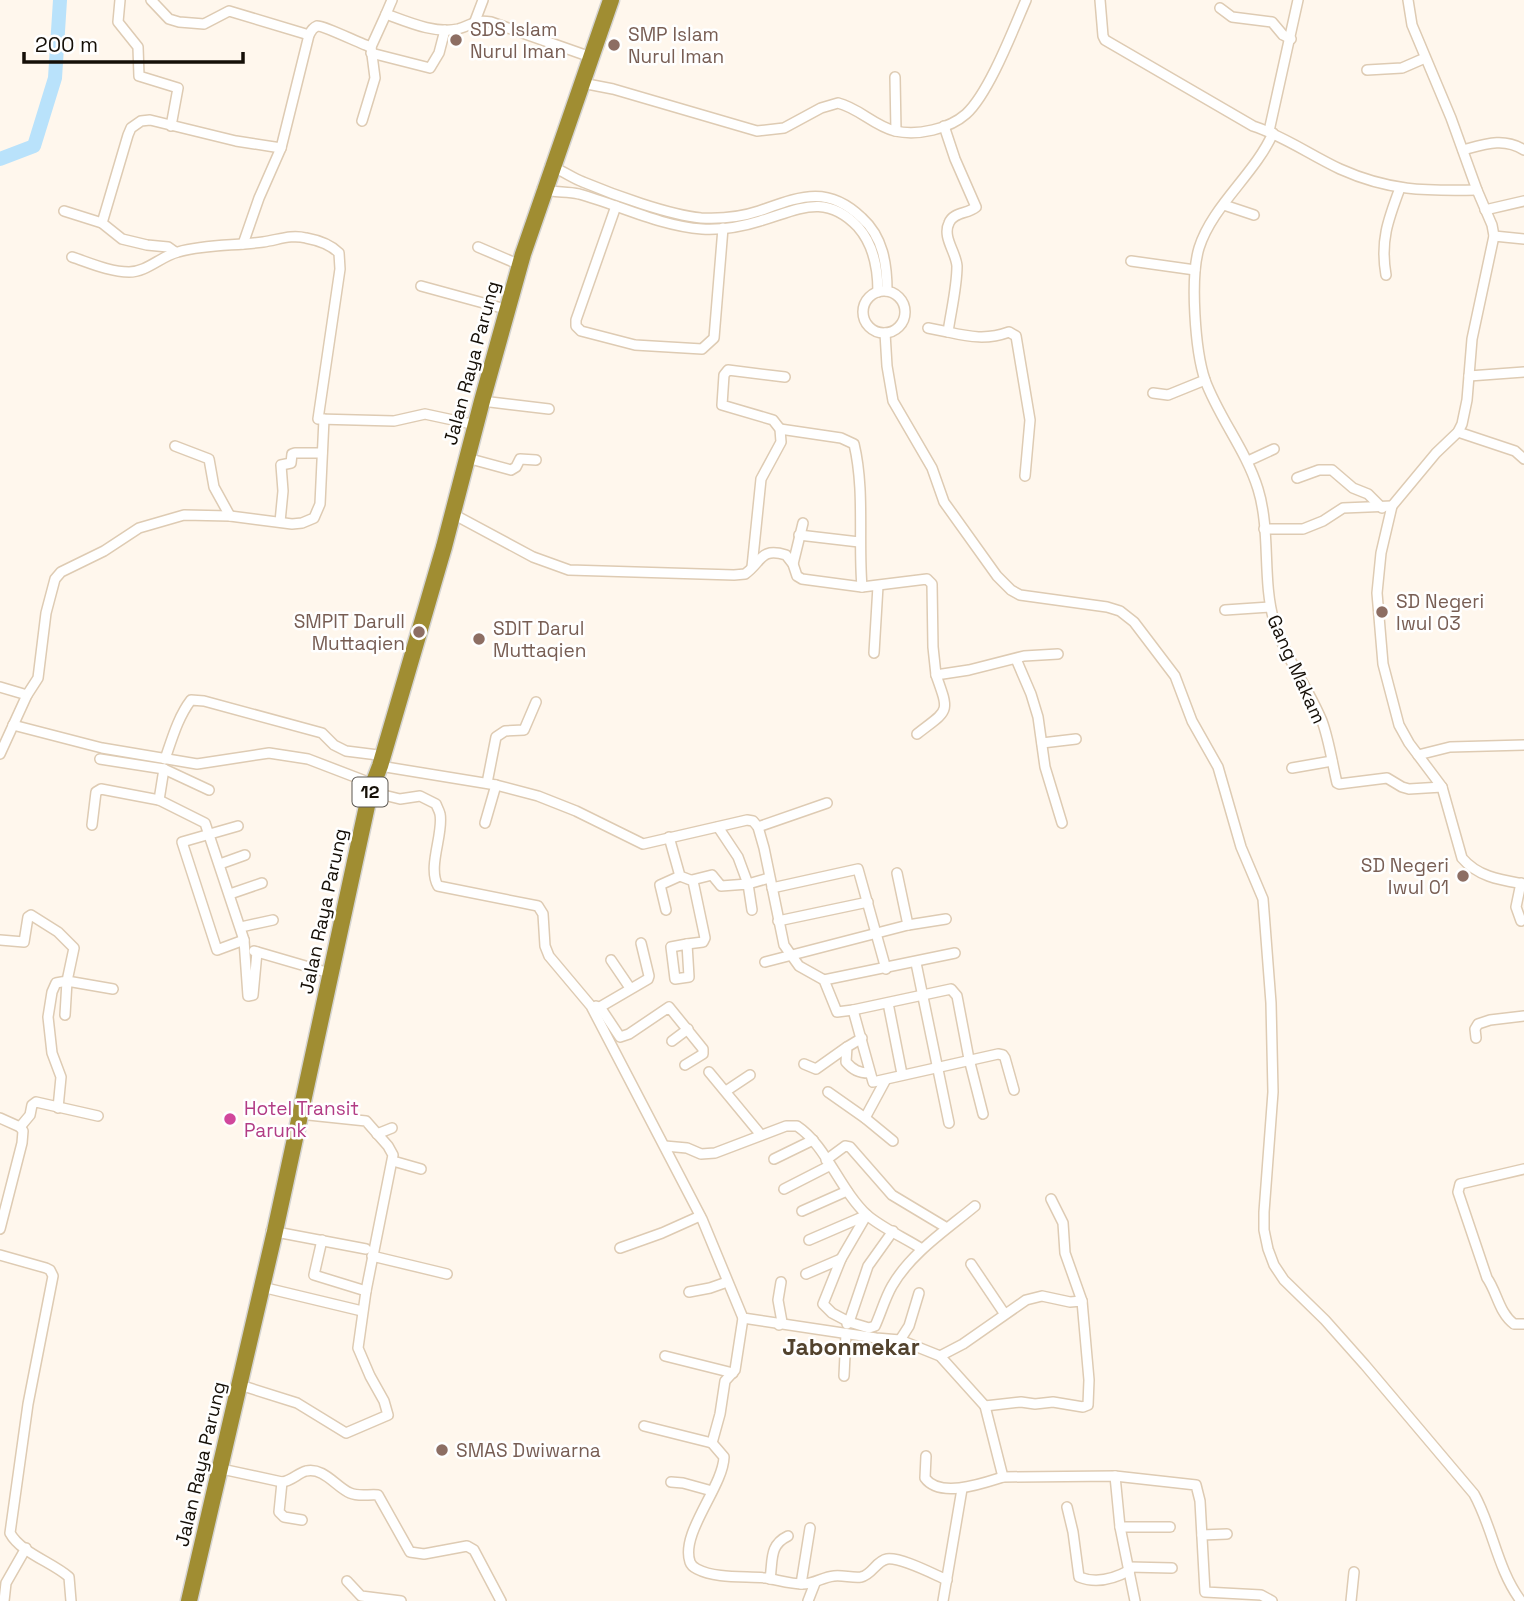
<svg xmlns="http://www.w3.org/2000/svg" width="1524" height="1601" font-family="'Space Grotesk',sans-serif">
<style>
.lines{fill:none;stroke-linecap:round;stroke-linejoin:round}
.river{stroke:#b9e2fb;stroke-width:14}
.street-casing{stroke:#decbb3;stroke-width:12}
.highway-casing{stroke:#d5d4d2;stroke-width:19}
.street{stroke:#fff;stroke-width:9}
.highway{stroke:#a08d32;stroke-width:16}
.education-dot{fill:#8d6e63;stroke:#fff;stroke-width:2.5}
.hotel-dot{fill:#d1479c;stroke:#fff;stroke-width:2.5}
.labels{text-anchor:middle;stroke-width:5;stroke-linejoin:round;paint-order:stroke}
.shield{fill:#fff;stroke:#5b5751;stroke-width:2}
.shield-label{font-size:18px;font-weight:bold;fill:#150f07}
.education-label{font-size:19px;fill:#785e54;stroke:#fff;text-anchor:start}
.street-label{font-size:19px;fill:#150f07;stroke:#fff}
.hotel-label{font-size:19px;fill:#b23c85;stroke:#fff;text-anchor:start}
.quarter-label{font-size:23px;font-weight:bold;fill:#52422d;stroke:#fff}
</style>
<rect width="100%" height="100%" fill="#fff7ed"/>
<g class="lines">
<polyline class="river" points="0,159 34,146 55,78 60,0"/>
<defs>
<g id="street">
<polyline points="120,0 118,22 138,47 139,76 178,88 171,126"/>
<polyline points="151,0 169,19 179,22 204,24 229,11 309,35"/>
<path d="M1100,0L1103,36L1105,40L1253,126C1284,136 1310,155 1340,169C1389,191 1424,191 1477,190"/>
<path d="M1408,0L1412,25L1451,118L1477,190L1492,225L1494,236L1472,339L1467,400L1462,424L1458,432L1436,453L1392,506L1381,553L1377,593L1383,664L1399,725L1409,743L1442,787L1462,858C1478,877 1501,880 1524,884"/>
<polyline points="1220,8 1232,17 1272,22 1283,35 1291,39"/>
<polyline points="386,14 392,0"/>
<polyline points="475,21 483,0"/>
<polyline points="371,53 430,68 439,53 445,30"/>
<polyline points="1367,70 1402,68 1425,58"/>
<polyline points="895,77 896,131"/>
<path d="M582,83L613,89L757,131L784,128L821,108L838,103C859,108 874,126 895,131C918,136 949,129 966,114C989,93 1013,30 1026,0"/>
<path d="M362,121L375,78L371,47L386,14C408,22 435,34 458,29C473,25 474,19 491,22L585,55"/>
<path d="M944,126L955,159L976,207C968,214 953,212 949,223C942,237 956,252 957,266C957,287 951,311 948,332C970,337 987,340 1009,332L1016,336L1030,420L1025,476"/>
<polyline points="1269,131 1298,0"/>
<path d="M1273,133C1255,174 1212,206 1199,248C1190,278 1195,350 1205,380C1219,418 1246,450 1258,489C1271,531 1262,580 1274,621C1284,656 1308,687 1322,721C1329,740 1332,762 1337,783L1339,784L1387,778L1402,787L1409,789L1442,787"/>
<path d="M1463,150C1485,144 1504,137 1524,150"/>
<path d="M550,166C562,170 572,178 583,182C614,195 669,215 701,218C720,219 741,217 759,211C799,197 827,184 862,218C883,237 887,264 887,291"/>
<path d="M542,189C554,193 566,191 579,194C619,205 660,226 702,229C721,230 741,227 760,221C798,210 825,192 858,227C874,245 878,268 878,292"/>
<polyline points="1224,205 1254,215"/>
<polyline points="616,206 576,320 576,326 581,331 635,345 702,349 714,338 723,228"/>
<polyline points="1485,210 1524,201"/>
<polyline points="64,211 102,223 122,239 147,245 168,247 175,252"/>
<path d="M102,223L128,135L131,128L141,121L150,120L236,141L281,148L309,35C311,31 312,28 317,26C323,25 361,44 371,47"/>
<polyline points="1494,236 1524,239"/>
<polyline points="243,244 259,198 281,148"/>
<polyline points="478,247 513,262"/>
<path d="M72,257C90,263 110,272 129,272C147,272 161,256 178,252C206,244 235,246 263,242C278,240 291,234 306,238C317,240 331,245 339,253L340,269L318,419L394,421L425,414L467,423"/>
<polyline points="1131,261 1195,270"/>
<path d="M1386,275C1380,241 1388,220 1400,188"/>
<polyline points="421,286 498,307"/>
<circle cx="884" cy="312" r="21"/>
<polyline points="928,328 948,332"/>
<path d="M885,333L887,366L893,401L932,468L944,502L997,576L1011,590L1020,595L1107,607L1120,611L1134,622L1175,676L1192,721L1218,767L1241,847L1263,899L1271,1003L1273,1092L1264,1212V1230L1268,1249L1274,1265L1284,1280L1325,1320L1365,1365L1474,1494C1493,1528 1497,1569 1521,1601"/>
<polyline points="1469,376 1524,372"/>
<polyline points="1153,393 1168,395 1205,380"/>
<polyline points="482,401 549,409"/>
<path d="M780,429L841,438L854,444C865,490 858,540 862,587"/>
<polyline points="1458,432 1515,451 1524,459"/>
<polyline points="175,446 209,459 214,487 230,516"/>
<polyline points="467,458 511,470 516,467 520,459 536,460"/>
<polyline points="1248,461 1274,449"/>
<polyline points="1297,478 1319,470 1332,470 1353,488 1368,494 1382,508"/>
<path d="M453,514L533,557L569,570L734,575L745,574C762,562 760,547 786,555L793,564L797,576L802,579L862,587L927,579L932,584L933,647L936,675L969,670L1024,656L1058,654"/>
<polyline points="280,522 283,491 281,465 291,463 292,454 295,453 322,453"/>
<polyline points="1264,529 1303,529 1323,521 1343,508 1392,506"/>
<polyline points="799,535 859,542"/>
<polyline points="793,564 803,523"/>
<polyline points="752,567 761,479 781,442 780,429 773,420 722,405 724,375 728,370 785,377"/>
<polyline points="1225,610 1270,607"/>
<polyline points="874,653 878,586"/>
<polyline points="1016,659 1031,694 1038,717 1045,767 1062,823"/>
<polyline points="0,687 27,695"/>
<polyline points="13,725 102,748 197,764 269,753 308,759 368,782"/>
<path d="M917,734C949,709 950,714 936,675"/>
<polyline points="1042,743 1076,739"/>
<polyline points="0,754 27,695 38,678 46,613 55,579 61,572 104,551 139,528 184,515 230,516 292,524 302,523 314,518 320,504 324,419"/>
<polyline points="1418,755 1450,747 1524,745"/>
<polyline points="100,759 164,769 209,790"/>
<path d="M165,759C172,739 178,717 191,700L204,701L322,733L334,745L346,751L378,755"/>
<polyline points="380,766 496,785 538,796 576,811 643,844 747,820 753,821 758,827 764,848 784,945 799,966 824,980 837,1012 853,1010 873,1082 998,1054 1003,1055 1005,1058 1014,1090"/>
<polyline points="1292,768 1332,761"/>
<polyline points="487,783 496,737 505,731 524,730 536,702"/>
<path d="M367,791L400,799L420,796L436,804C437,807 439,810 440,814C444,833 427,867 438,886L538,906L543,914L545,946L549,956L591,1006L702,1219L743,1318L876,1338L900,1340L940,1356L985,1406L1003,1477L1115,1476L1120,1527L1135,1601"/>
<polyline points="159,800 164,769"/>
<polyline points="485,823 496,785"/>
<polyline points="92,825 96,792 101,789 159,800 205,823 244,940 248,996 253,995 257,952"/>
<polyline points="238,826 182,842 217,950 244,940"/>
<polyline points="718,827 738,857 748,884 769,878"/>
<polyline points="758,827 827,803"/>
<polyline points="669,837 680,876 693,881 705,938 703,942 687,944"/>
<polyline points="220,864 245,855"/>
<polyline points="897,873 908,925"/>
<polyline points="692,880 712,875 721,886 748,884 752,910"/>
<polyline points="1521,883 1516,907 1521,921"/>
<polyline points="772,888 858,869 886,969"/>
<polyline points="230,894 262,883"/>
<polyline points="666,910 660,885 680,876"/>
<polyline points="778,921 868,902"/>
<polyline points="241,927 273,920"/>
<polyline points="0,940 24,942 28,917 31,915 58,932 74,948 67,981 56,983 52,992 48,1017 52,1053 61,1077 58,1108"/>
<polygon points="687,944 689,977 675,979 671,947"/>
<polyline points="254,951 326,972"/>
<polyline points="611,960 630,988"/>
<polyline points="765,962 908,925 946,919"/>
<polyline points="916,963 949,1123"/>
<polyline points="824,980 955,953"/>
<polyline points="888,1003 902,1074"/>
<polyline points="596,1006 600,1007 648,979 649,976 641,943"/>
<polyline points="600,1007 620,1037 629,1034 669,1007 703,1049 703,1054 685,1065"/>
<polyline points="853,1010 951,989 957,996 969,1059 983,1114"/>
<polyline points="65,1015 67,981 113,989"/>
<path d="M862,1038L847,1047L846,1062C853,1070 859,1073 869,1073"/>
<polyline points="1476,1038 1475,1029 1478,1024 1490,1020 1524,1016"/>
<polyline points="672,1041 688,1029"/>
<polyline points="804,1064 816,1069 847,1047"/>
<polyline points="709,1072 761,1135"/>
<polyline points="726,1091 750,1075"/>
<polyline points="828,1092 865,1118 893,1141"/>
<polyline points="0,1118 20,1127 30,1115 32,1105 36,1102 98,1116"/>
<polyline points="865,1118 885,1081"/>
<polyline points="377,1134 392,1128"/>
<path d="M665,1146L687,1148L701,1154L715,1153L786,1126H797C826,1145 840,1190 867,1215C882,1228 905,1238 922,1249"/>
<polyline points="774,1159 813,1140"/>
<polyline points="826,1160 845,1146 850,1147 892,1195 947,1228"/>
<polyline points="393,1161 421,1169"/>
<path d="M1524,1169L1460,1184L1458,1192L1487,1278C1497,1292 1499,1313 1514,1324H1524"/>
<polyline points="784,1189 829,1166"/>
<polyline points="1051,1199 1063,1223 1065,1253 1082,1301"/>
<polyline points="802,1211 847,1191"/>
<polyline points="866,1216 841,1259 823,1304 832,1313 849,1322 868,1266 893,1231"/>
<polyline points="0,1229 22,1143 23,1131 20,1127"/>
<polyline points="271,1231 366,1249"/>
<polyline points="322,1240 314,1275 366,1291"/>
<polyline points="809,1240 867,1215"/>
<polyline points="620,1248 662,1233 700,1216"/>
<path d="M0,1255L46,1268L50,1270L53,1276L28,1404L10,1533C21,1553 52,1562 69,1577L71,1601"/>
<polyline points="372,1256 447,1274"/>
<polyline points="971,1264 1004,1313"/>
<polyline points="806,1274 841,1259"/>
<polyline points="262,1287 362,1311"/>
<polyline points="689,1292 710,1288 727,1282"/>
<path d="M743,1318L735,1370L725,1381L720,1414L712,1443L724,1457C723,1487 680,1533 690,1562C691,1565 695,1568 697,1569C716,1579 745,1576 766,1578C778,1580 791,1584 803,1584C814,1584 823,1577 834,1576C843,1575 852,1578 861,1577C872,1575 876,1561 887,1559C901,1557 933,1574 947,1580"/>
<path d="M847,1324L849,1322L869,1328L875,1326C881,1313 885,1298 892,1286C911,1253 946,1230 975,1206"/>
<polyline points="779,1325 782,1322 778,1300 781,1282"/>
<polyline points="900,1340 909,1326 919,1293"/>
<polyline points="665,1356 733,1373"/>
<polyline points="940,1356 963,1344 1026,1300 1042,1296 1070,1302 1082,1301 1089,1380 1088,1405 1083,1407 1053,1402 1035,1404 1021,1402 985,1406"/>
<polyline points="844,1376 846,1334"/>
<polyline points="240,1385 297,1403 346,1433 388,1415 384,1401 370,1376 358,1348 366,1291 393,1155 388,1146 366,1121 299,1114"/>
<polyline points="644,1426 712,1443"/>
<path d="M926,1456L925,1478C940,1499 984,1483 1003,1477"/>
<path d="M217,1468L282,1482C292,1481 298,1473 306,1471C324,1467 336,1487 350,1493C359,1497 369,1494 378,1495L410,1552L424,1554L467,1546L474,1550L501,1601"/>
<polyline points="1115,1476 1196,1485 1200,1501 1205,1592 1261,1595 1272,1601"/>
<polyline points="282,1482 279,1512 284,1517 302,1520"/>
<polyline points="671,1482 683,1483 712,1491"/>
<path d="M1067,1507L1073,1532L1079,1577C1097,1584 1114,1579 1130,1570"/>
<polyline points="1120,1527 1170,1527"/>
<polyline points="1202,1535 1227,1534"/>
<polyline points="1129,1567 1172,1568"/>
<path d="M770,1579C773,1560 769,1545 788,1536"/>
<polyline points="347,1581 361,1596 401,1601"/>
<polyline points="801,1584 810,1528"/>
<polyline points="4,1601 6,1583 26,1548"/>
<polyline points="808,1601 815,1583"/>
<polyline points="943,1601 962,1489"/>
<polyline points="1351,1601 1354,1572"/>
</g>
<polyline id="highway" points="189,1601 275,1231 370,792 380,766 444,547 482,401 523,254 611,0"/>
</defs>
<use href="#street" class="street-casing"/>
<use href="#highway" class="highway-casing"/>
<use href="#street" class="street"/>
<use href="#highway" class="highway"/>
</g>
<g class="education-dot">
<circle cx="456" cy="40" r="7"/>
<circle cx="614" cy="45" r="7"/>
<circle cx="1382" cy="612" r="7"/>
<circle cx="419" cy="632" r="7"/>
<circle cx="479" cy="639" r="7"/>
<circle cx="1463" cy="876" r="7"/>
<circle cx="442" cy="1450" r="7"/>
</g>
<circle class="hotel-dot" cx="230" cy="1119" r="7"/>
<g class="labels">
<rect class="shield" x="352.5" y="777.5" width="35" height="29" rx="5"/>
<g class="shield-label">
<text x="370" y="798">12</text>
</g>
<g class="education-label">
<text x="470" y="36">SDS Islam<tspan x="470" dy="22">Nurul Iman</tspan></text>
<text x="628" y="41">SMP Islam<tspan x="628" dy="22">Nurul Iman</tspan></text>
<text x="1396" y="608">SD Negeri<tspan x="1396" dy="22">Iwul 03</tspan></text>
<text x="405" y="628" text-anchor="end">SMPIT Darull<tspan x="405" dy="22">Muttaqien</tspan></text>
<text x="493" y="635">SDIT Darul<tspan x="493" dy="22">Muttaqien</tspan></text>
<text x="1449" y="872" text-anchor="end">SD Negeri<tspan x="1449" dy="22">Iwul 01</tspan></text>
<text x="456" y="1457">SMAS Dwiwarna</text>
</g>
<g class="street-label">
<text transform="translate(471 363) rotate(-75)" y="7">Jalan Raya Parung</text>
<text transform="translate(1297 669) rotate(66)" y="7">Gang Makam</text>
<text transform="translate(323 911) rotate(-78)" y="7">Jalan Raya Parung</text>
<text transform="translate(200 1464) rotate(-77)" y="7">Jalan Raya Parung</text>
</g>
<g class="hotel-label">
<text x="244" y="1115">Hotel Transit<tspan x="244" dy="22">Parunk</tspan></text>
</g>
<g class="quarter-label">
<text x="851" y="1355">Jabonmekar</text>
</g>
</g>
<path d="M24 52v10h219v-10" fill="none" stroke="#150f07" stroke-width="3.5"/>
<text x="35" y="52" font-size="21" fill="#150f07" stroke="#ffffff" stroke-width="5" paint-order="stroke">200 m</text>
</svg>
